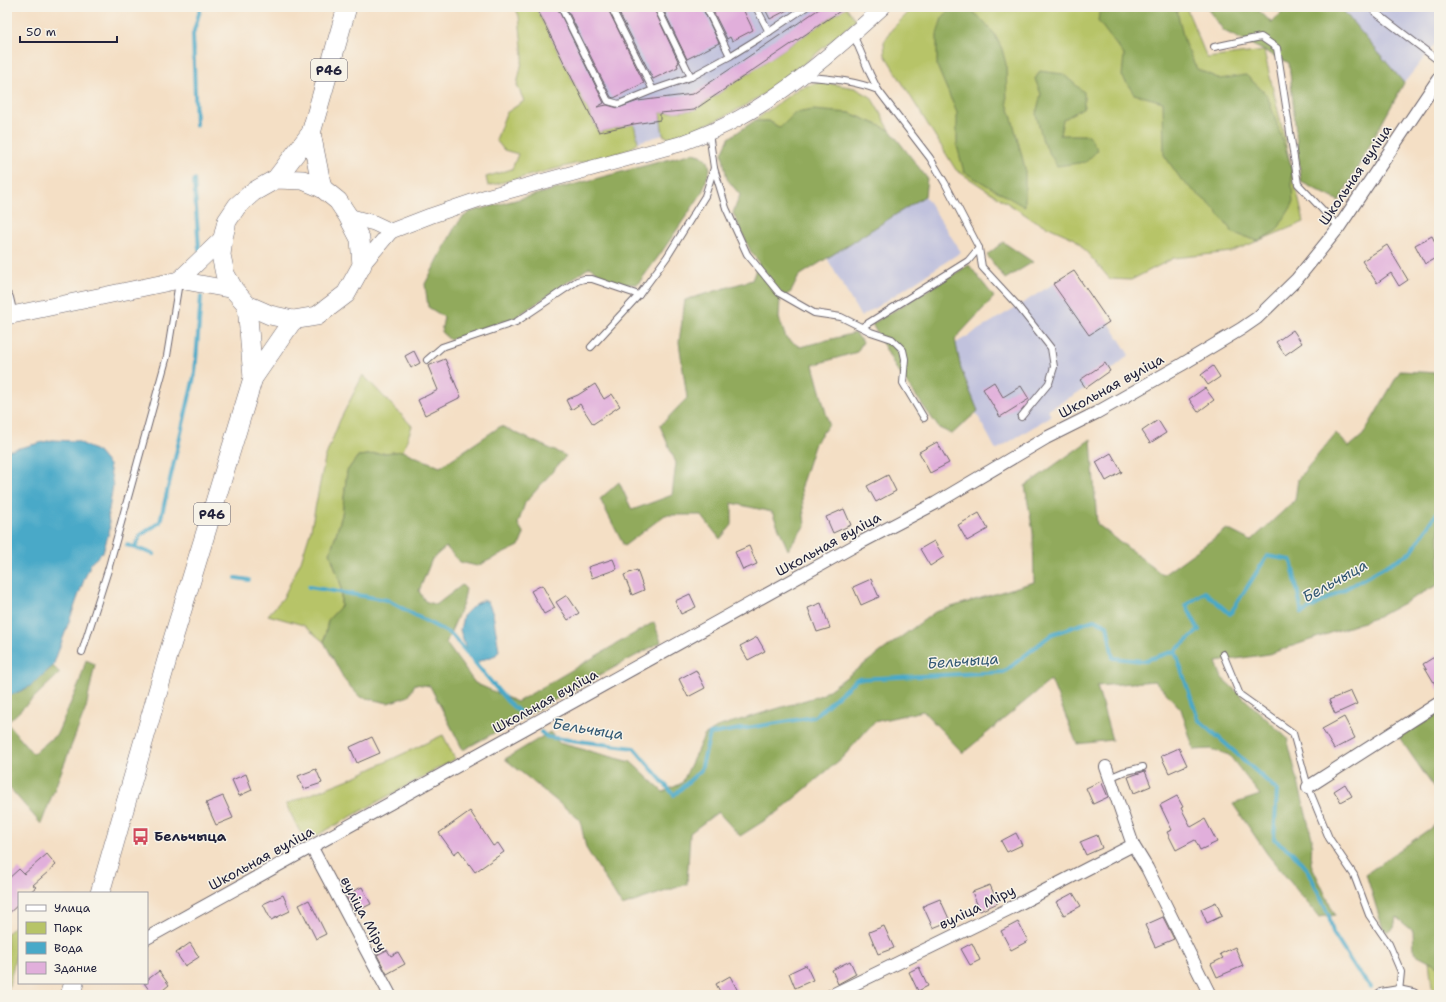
<svg xmlns="http://www.w3.org/2000/svg" width="1446" height="1002" font-family="'Shantell Sans',sans-serif">
<style>
.industrial{fill:#c1c2dd}
.green{fill:#b7c467;stroke:#6c7351}
.forest{fill:#91aa5c;stroke:#5a664c}
.water{fill:#49a9c8;stroke:#366682}
.lines{fill:none;stroke-linecap:round;stroke-linejoin:round}
.stream{stroke:#49a9c8;stroke-width:4}
.building{fill:#e1afdb}
.service-casing{stroke:#6c646b;stroke-width:8}
.minor-casing{stroke:#6c646b;stroke-width:14}
.tertiary-casing{stroke:#6c646b;stroke-width:16}
.secondary-casing{stroke:#6c646b;stroke-width:18}
.primary-casing{stroke:#6c646b;stroke-width:20}
.service{stroke:#fff;stroke-width:6}
.minor{stroke:#fff;stroke-width:12}
.tertiary{stroke:#fff;stroke-width:15}
.secondary{stroke:#fff;stroke-width:17}
.primary{stroke:#fff;stroke-width:19}
.labels{text-anchor:middle;stroke-width:3;stroke-linejoin:round;paint-order:stroke}
.shield{fill:#f7f3e8;stroke:#62616f;stroke-width:1}
.shield-label{font-size:13px;font-weight:bold;fill:#22223b}
.street-label{font-size:14px;fill:#22223b;stroke:#f7f3e8}
.poi-label{font-size:14px;font-weight:bold;fill:#22223b;stroke:#f7f3e8;text-anchor:start}
.water-label{font-size:15px;font-style:italic;fill:#325873;stroke:#f7f3e8}
</style>
<rect width="100%" height="100%" fill="#f7f3e8"/>
<filter id="ink" filterUnits="userSpaceOnUse"><feTurbulence type="fractalNoise" baseFrequency=".025" numOctaves="2"/><feDisplacementMap in="SourceGraphic" scale="8" xChannelSelector="R" yChannelSelector="G"/><feConvolveMatrix kernelMatrix="1 2 1 2 8 2 1 2 1" color-interpolation-filters="sRGB"/></filter>
<filter id="wash" filterUnits="userSpaceOnUse"><feTurbulence type="fractalNoise" baseFrequency=".012" numOctaves="4" result="noise"/><feDisplacementMap in="SourceGraphic" scale="16" xChannelSelector="R" yChannelSelector="G"/><feGaussianBlur stdDeviation="0.9" result="paint"/><feColorMatrix in="noise" values="0 0 0 0 0 0 0 0 0 0 0 0 0 0 0 0 0 1.4 0 .05"/><feComposite in="paint" operator="in"/></filter>
<g filter="url(#wash)">
<rect width="100%" height="100%" fill="#f4dfc5"/>
<g class="industrial">
<polygon points="536,7 846,7 694,110 660,113 663,135 638,142 634,124 599,132"/>
<polygon points="1340,7 1439,7 1439,39 1404,83"/>
<polygon points="925,196 961,252 861,317 827,258"/>
<polygon points="1074,271 1110,324 1129,355 1110,371 1086,388 1048,410 1051,416 996,450 972,405 941,352 1018,306"/>
</g>
<g class="green">
<path d="M515,7H536L599,132L634,124L638,142C633,149 625,151 618,153L488,186L486,177L512,169L518,154L504,150L496,140L506,113L524,101L517,85L523,57L519,16Z"/>
<path d="M846,7L856,20C818,52 781,86 737,110C715,122 692,130 669,138L663,135L660,113L694,110Z"/>
<polygon points="914,7 1186,7 1207,58 1264,51 1304,222 1231,252 1174,258 1131,280 1110,279 1075,239 1035,221 956,170 885,55 884,42 892,29"/>
<polygon points="821,82 855,88 871,97 890,130 850,113 795,113 780,128 769,121 754,121 799,88"/>
<polygon points="363,375 412,426 403,451 358,456 347,471 342,515 330,553 341,585 341,607 328,620 324,642 303,625 268,615 283,598 301,561 311,529 325,458 340,420"/>
<polygon points="443,735 455,759 305,842 286,804 354,777"/>
<polygon points="19,922 19,942 7,994 7,933"/>
<polygon points="1429,961 1439,966 1439,995 1436,995 1432,987"/>
</g>
<g class="forest">
<polygon points="952,7 969,7 994,33 1002,49 1006,64 1007,103 1012,118 1025,168 1025,207 964,172 957,146 957,113 937,66 937,34 942,18"/>
<polygon points="1100,7 1170,7 1177,11 1185,44 1197,69 1220,79 1246,75 1267,95 1291,165 1293,204 1277,230 1258,241 1233,233 1213,207 1182,181 1164,155 1163,102 1134,94 1122,76 1124,55 1098,21"/>
<polygon points="1206,7 1255,7 1272,23 1287,7 1340,7 1404,83 1339,201 1301,182 1289,63 1224,31"/>
<polygon points="1040,71 1063,74 1084,92 1084,107 1063,120 1060,135 1088,135 1098,150 1086,162 1057,166 1043,142 1036,114 1041,94 1035,79"/>
<polygon points="813,110 850,113 890,130 927,178 925,196 799,276 791,292 780,299 779,318 786,338 800,347 855,333 863,342 857,352 813,365 829,424 815,443 801,486 805,525 788,550 772,512 732,503 732,525 720,539 701,515 665,515 624,546 600,499 619,482 632,510 672,495 676,463 660,426 687,398 679,342 685,300 752,280 759,262 751,252 733,213 740,195 727,179 722,153 729,138 754,121 769,121 780,128 795,113"/>
<polygon points="693,153 701,155 708,161 710,169 702,193 661,253 638,284 618,284 606,280 590,267 516,317 450,340 441,332 444,317 428,307 425,284 455,227 462,218 470,212"/>
<polygon points="1003,242 1033,262 1005,279 987,255"/>
<polygon points="969,265 994,297 955,339 961,369 978,411 952,434 939,428 896,368 872,324"/>
<polygon points="1400,371 1439,373 1439,584 1378,617 1269,654 1216,662 1222,678 1287,738 1312,838 1311,864 1335,915 1319,917 1268,855 1233,804 1260,795 1229,755 1211,749 1194,750 1181,709 1155,681 1097,686 1112,740 1077,744 1051,680 963,753 923,711 874,722 842,758 778,812 740,836 718,812 690,833 687,884 622,906 586,848 580,820 505,759 550,732 559,743 631,762 663,792 682,783 704,736 720,726 822,695 935,612 1034,582 1033,532 1025,486 1091,439 1097,524 1163,575 1227,529 1251,541 1295,500 1298,479 1336,433 1349,447 1363,435"/>
<polygon points="501,426 566,456 525,503 518,524 524,534 519,546 477,566 460,562 446,547 432,559 419,591 425,601 436,605 462,585 466,589 463,604 446,643 475,683 517,702 654,622 661,642 463,750 430,686 415,684 409,696 388,703 360,697 345,681 324,642 328,620 341,606 341,585 330,553 342,515 347,471 358,456 403,451 440,467"/>
<polygon points="86,660 95,664 86,708 41,824 7,785 7,723 33,754 57,734 79,684"/>
<polygon points="53,666 60,673 7,723 7,697 29,687"/>
<polygon points="1439,714 1439,795 1399,737"/>
<polygon points="1439,822 1439,966 1414,953 1413,931 1396,917 1394,928 1389,932 1383,929 1366,874"/>
</g>
<g class="water">
<polygon points="52,440 77,441 98,452 109,465 113,485 108,516 110,529 103,552 91,563 84,580 53,666 29,687 7,697 7,451"/>
<polygon points="483,600 488,602 493,614 499,650 496,655 474,663 468,656 460,630 463,616 474,605"/>
</g>
<g class="lines">
<g class="stream">
<polyline points="196,125 193,34 201,7"/>
<polyline points="194,180 199,250"/>
<polyline points="127,545 154,554"/>
<polyline points="134,548 141,535 160,522 195,373 201,297"/>
<polyline points="236,578 249,580"/>
<polyline points="309,587 387,600 452,635 507,701 525,717"/>
<polyline points="1175,651 1198,719 1277,790 1274,839 1293,853 1308,870 1329,916 1333,933 1357,971 1371,987"/>
<polyline points="541,732 547,737 634,748 674,795 701,770 710,734 814,717 857,679 1004,672 1052,634 1094,620 1107,625 1113,658 1143,661 1175,651 1199,630 1186,605 1205,592 1230,614 1267,556 1291,560 1302,613 1411,552 1439,510"/>
</g>
</g>
<g id="blocks">
<g class="building">
<polygon points="536,7 557,7 604,103 597,107 607,105 618,108 638,101 693,94 822,7 846,7 694,110 660,113 660,120 634,124 599,132"/>
<polygon points="566,7 607,7 644,83 614,98 611,97"/>
<polygon points="616,7 653,7 679,63 677,64 678,67 653,79"/>
<polygon points="662,7 702,7 719,43 687,59"/>
<polygon points="711,7 742,7 753,30 732,41 730,37 727,39"/>
<polygon points="764,7 793,7 770,19"/>
<polygon points="1432,236 1439,250 1439,256 1425,264 1415,245"/>
<polygon points="1387,245 1408,280 1399,286 1391,273 1377,283 1362,261"/>
<polygon points="1074,271 1109,322 1089,335 1053,284"/>
<polygon points="1293,330 1302,343 1285,355 1276,342"/>
<polygon points="414,351 420,363 411,368 405,356"/>
<polygon points="445,359 461,397 425,415 418,400 438,390 428,366"/>
<polygon points="1105,363 1110,371 1086,388 1080,380"/>
<polygon points="1213,366 1220,377 1208,385 1201,375"/>
<polygon points="994,382 1003,397 1021,386 1029,399 1000,417 983,389"/>
<polygon points="595,384 604,399 612,394 620,406 593,424 580,404 571,410 566,400 578,395"/>
<polygon points="1205,388 1214,400 1198,412 1189,399"/>
<polygon points="1158,420 1166,433 1150,443 1142,431"/>
<polygon points="937,442 949,463 930,473 919,452"/>
<polygon points="1111,453 1122,472 1106,481 1096,462"/>
<polygon points="888,475 896,491 876,502 867,486"/>
<polygon points="844,509 851,525 833,533 826,517"/>
<polygon points="979,513 988,529 967,541 958,525"/>
<polygon points="934,541 944,557 930,566 920,549"/>
<polygon points="749,546 757,564 743,570 735,552"/>
<polygon points="613,559 617,569 592,578 588,567"/>
<polygon points="637,570 644,590 632,595 624,575"/>
<polygon points="871,579 879,597 861,605 853,587"/>
<polygon points="542,585 555,608 544,614 531,591"/>
<polygon points="690,594 696,607 681,614 675,601"/>
<polygon points="567,595 579,613 568,620 556,602"/>
<polygon points="821,603 830,628 817,632 808,608"/>
<polygon points="757,637 765,651 748,660 740,646"/>
<polygon points="1439,654 1439,691 1423,664"/>
<polygon points="696,670 705,688 688,697 679,679"/>
<polygon points="1351,691 1357,704 1335,714 1329,700"/>
<polygon points="1344,717 1355,738 1334,749 1322,729"/>
<polygon points="372,737 380,753 357,763 350,747"/>
<polygon points="1179,748 1187,765 1169,773 1161,756"/>
<polygon points="316,769 322,783 304,789 298,776"/>
<polygon points="1145,771 1151,786 1134,793 1128,777"/>
<polygon points="246,774 252,790 239,796 232,780"/>
<polygon points="1101,781 1108,797 1093,804 1086,788"/>
<polygon points="1345,784 1352,796 1341,802 1334,791"/>
<polygon points="223,796 233,818 216,825 206,803"/>
<polygon points="1177,796 1183,807 1181,808 1191,827 1205,819 1217,842 1200,850 1195,840 1176,850 1167,832 1172,830 1160,805"/>
<polygon points="470,811 493,846 498,843 504,852 475,872 459,850 454,854 439,833"/>
<polygon points="1016,833 1022,845 1007,852 1001,841"/>
<polygon points="1097,835 1102,848 1086,855 1080,842"/>
<polygon points="47,854 56,865 33,885 36,887 29,893 19,893 19,904 7,915 7,880 19,869 24,874"/>
<polygon points="990,885 998,903 980,911 972,892"/>
<polygon points="362,887 371,904 355,912 345,895"/>
<polygon points="1073,893 1081,906 1064,915 1056,902"/>
<polygon points="283,895 290,911 271,920 263,904"/>
<polygon points="940,899 950,921 933,928 923,906"/>
<polygon points="309,900 326,934 316,939 299,905"/>
<polygon points="1216,902 1222,916 1207,923 1201,909"/>
<polygon points="1163,917 1174,939 1155,947 1145,925"/>
<polygon points="1018,922 1028,941 1011,950 1001,931"/>
<polygon points="884,926 894,948 878,954 869,932"/>
<polygon points="190,943 199,957 185,966 176,953"/>
<polygon points="972,943 980,960 970,965 961,949"/>
<polygon points="1235,947 1243,966 1217,977 1211,964 1223,958 1220,954"/>
<polygon points="387,950 391,956 398,952 405,964 387,974 377,955"/>
<polygon points="850,961 856,974 838,984 832,970"/>
<polygon points="806,965 813,980 795,988 789,973"/>
<polygon points="919,967 928,986 918,991 909,972"/>
<polygon points="159,971 169,985 157,995 153,995 144,983 147,983 147,980"/>
<polygon points="730,976 740,995 722,995 716,984"/>
</g>
</g>
</g>
<g filter="url(#ink)">
<use href="#blocks" fill-opacity="0" stroke="#6c646b" stroke-width="1"/>
<g class="lines">
<defs>
<g id="service">
<polyline points="561,7 608,101 619,104 653,90 691,77 730,56 769,32 806,7"/>
<polyline points="611,7 653,90"/>
<polyline points="657,7 691,77"/>
<polyline points="706,7 730,56"/>
<polyline points="756,7 769,32"/>
<polyline points="1371,7 1375,12 1439,61"/>
<polyline points="853,34 870,74 878,90 930,158 945,183 979,248 968,261 862,327"/>
<polyline points="1214,47 1261,37 1277,48 1298,184 1339,227"/>
<path d="M805,77C830,78 855,81 878,90"/>
<polyline points="714,168 726,208 747,254 779,293 814,313 841,317 871,332 892,339 903,350 905,359 903,383 924,418"/>
<polyline points="979,248 982,267 1018,306 1051,348 1054,367 1049,383 1021,417"/>
<polyline points="591,347 639,295"/>
<polyline points="427,360 442,347 516,322 577,281 584,279 592,279 639,295 667,257 705,196 714,168 709,133"/>
<polyline points="82,652 108,570 167,356 179,282"/>
<polyline points="1223,654 1240,695 1293,733 1308,787 1329,838 1354,875 1369,915 1389,944 1401,972 1399,992"/>
<polyline points="1109,778 1123,772 1143,767"/>
</g>
<g id="minor">
<polyline points="7,298 11,315"/>
<polyline points="1106,767 1133,845 1147,868 1210,995"/>
<polyline points="1308,787 1439,703"/>
<polyline points="312,848 390,995"/>
<polyline points="147,938 856,545 936,503 1046,438 1096,413 1181,365 1241,329 1257,318 1297,279 1339,227 1439,78"/>
<polyline points="832,995 1015,906 1133,845"/>
<polyline points="1381,995 1399,992 1413,995"/>
</g>
<g id="tertiary">
<polyline points="348,216 374,223 391,231"/>
<path d="M362,265L391,231L430,216L486,197L680,144C700,136 720,129 739,118C792,89 838,48 883,7"/>
</g>
<g id="secondary">
<polyline points="179,280 223,238"/>
<polyline points="7,316 179,280 234,290"/>
</g>
<g id="primary">
<polyline points="311,133 322,188"/>
<polyline points="276,179 303,180 322,188 338,201 348,216 360,239 362,265 346,294 317,316 293,320 270,315 247,305 234,290 225,274 221,255 223,238 227,221 237,206 253,192 276,179 311,133 347,7"/>
<polyline points="247,305 253,378"/>
<polyline points="100,893 170,649 253,378 293,320"/>
<polyline points="70,995 74,983"/>
</g>
</defs>
<use href="#service" class="service-casing"/>
<use href="#minor" class="minor-casing"/>
<use href="#tertiary" class="tertiary-casing"/>
<use href="#secondary" class="secondary-casing"/>
<use href="#primary" class="primary-casing"/>
<use href="#service" class="service"/>
<use href="#minor" class="minor"/>
<use href="#tertiary" class="tertiary"/>
<use href="#secondary" class="secondary"/>
<use href="#primary" class="primary"/>
</g>
</g>
<defs>
<symbol id="bus-bare" viewBox="-9 -9 18 18"><path d="M-5-6H5V4H4V6H2V4H-2V6H-4V4H-5ZM-3.5-4V0h7V-4ZM-3.5 1.2v1.5H-2V1.2ZM2 1.2v1.5H3.5V1.2Z" fill="#d1495b" stroke="#f7f3e8" stroke-width="2.5" paint-order="stroke"/></symbol>
</defs>
<g fill-rule="evenodd">
<use href="#bus-bare" x="128" y="824" width="25" height="25"/>
</g>
<g class="labels">
<g class="shield">
<rect x="311" y="59" width="36" height="22" rx="3"/>
<rect x="194" y="503" width="36" height="22" rx="3"/>
</g>
<g class="shield-label">
<text x="329" y="75">Р46</text>
<text x="212" y="519">Р46</text>
</g>
<g class="street-label">
<text transform="translate(1355 175) rotate(-56)" y="5">Школьная вуліца</text>
<text transform="translate(1111 386) rotate(-29)" y="5">Школьная вуліца</text>
<text transform="translate(828 544) rotate(-29)" y="5">Школьная вуліца</text>
<text transform="translate(545 701) rotate(-29)" y="5">Школьная вуліца</text>
<text transform="translate(261 858) rotate(-29)" y="5">Школьная вуліца</text>
<text transform="translate(977 907) rotate(-26)" y="5">вуліца Міру</text>
<text transform="translate(364 914) rotate(62)" y="5">вуліца Міру</text>
</g>
<g class="poi-label">
<text x="154" y="841">Бельчыца</text>
</g>
<g class="water-label">
<text transform="translate(1335 581) rotate(-29)" y="5">Бельчыца</text>
<text transform="translate(963 661) rotate(-4)" y="5">Бельчыца</text>
<text transform="translate(588 729) rotate(9)" y="5">Бельчыца</text>
</g>
</g>
<rect width="1446" height="1002" fill="none" stroke="#f7f3e8" stroke-width="24"/>
<rect x="18" y="892" width="130" height="92" fill="#f7f3e8" stroke="#a29fa3"/>
<rect x="26" y="905" width="20" height="6" fill="#ffffff" stroke="#a29fa3"/>
<text x="54" y="912" font-size="12" fill="#22223b">Улица</text>
<rect x="26" y="922" width="20" height="12" fill="#b7c467" stroke="#a29fa3"/>
<text x="54" y="932" font-size="12" fill="#22223b">Парк</text>
<rect x="26" y="942" width="20" height="12" fill="#49a9c8" stroke="#a29fa3"/>
<text x="54" y="952" font-size="12" fill="#22223b">Вода</text>
<rect x="26" y="962" width="20" height="12" fill="#e1afdb" stroke="#a29fa3"/>
<text x="54" y="972" font-size="12" fill="#22223b">Здание</text>
<path d="M20 36v6h97v-6" fill="none" stroke="#22223b" stroke-width="2"/>
<text x="26" y="36" font-size="12" fill="#22223b" stroke="#f7f3e8" stroke-width="3" paint-order="stroke">50 m</text>
</svg>
